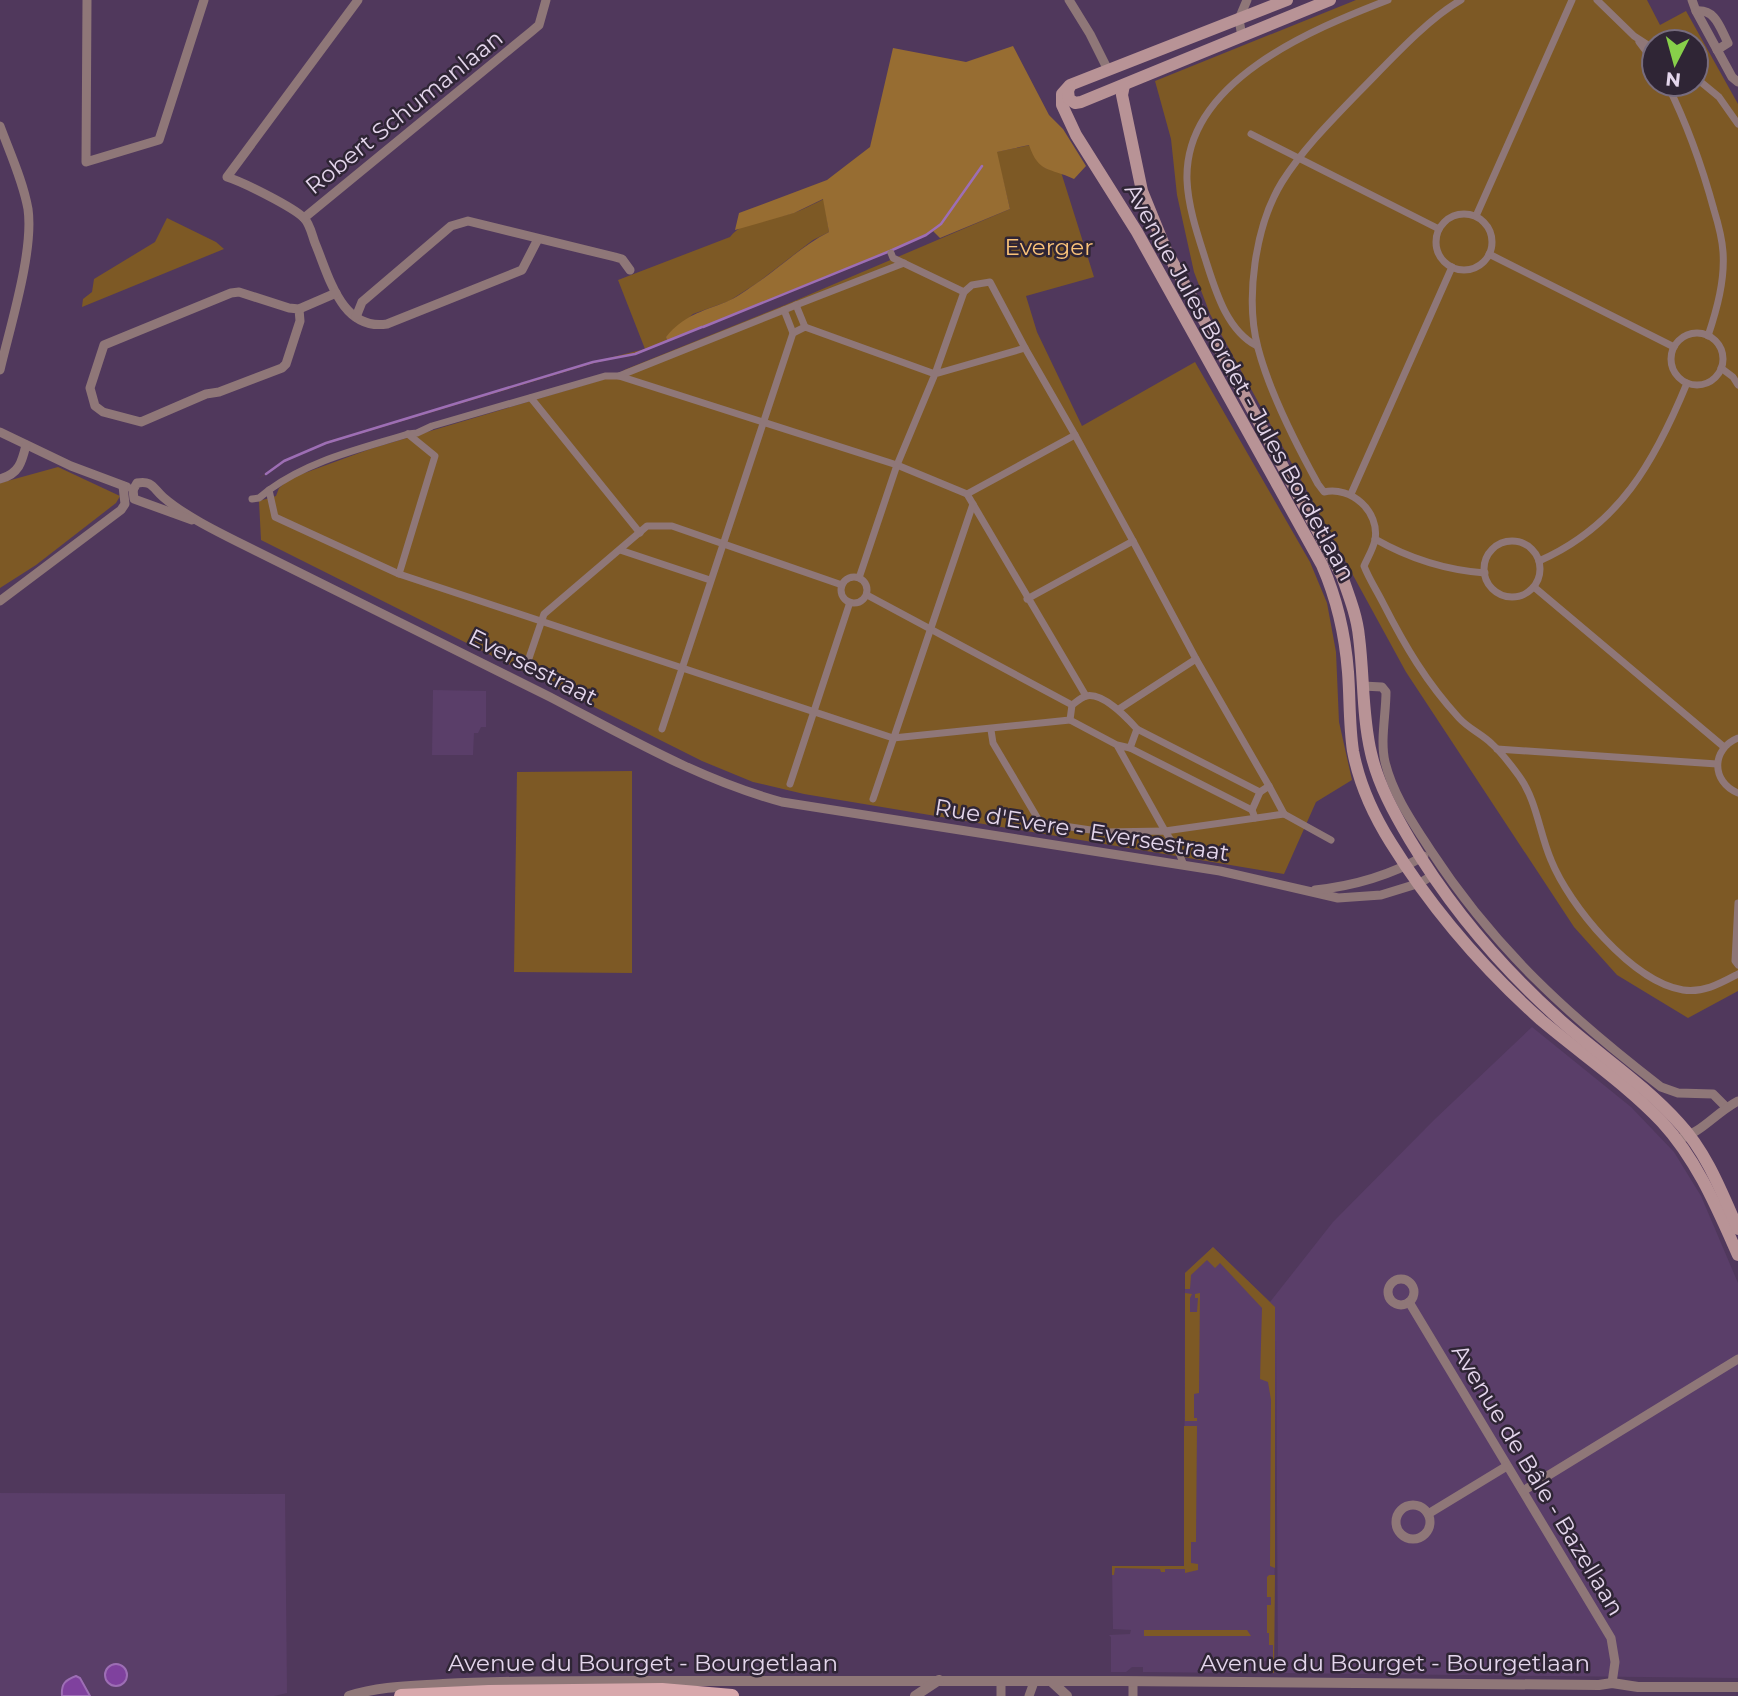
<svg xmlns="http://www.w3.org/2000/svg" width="1738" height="1696" font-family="Montserrat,sans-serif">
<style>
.built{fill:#5a3e69}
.green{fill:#7d5925;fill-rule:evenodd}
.forest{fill:#976d32}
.water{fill:#7f419e;stroke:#9d6eb5;stroke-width:2}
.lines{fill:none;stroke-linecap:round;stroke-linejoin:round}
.stream{stroke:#9d6eb5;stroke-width:2.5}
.pedestrian{stroke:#8f7778;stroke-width:7}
.minor{stroke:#8f7778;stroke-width:9}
.tertiary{stroke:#8f7778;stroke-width:10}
.secondary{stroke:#b89396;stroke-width:12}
.primary{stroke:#d8a8ac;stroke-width:14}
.labels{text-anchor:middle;stroke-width:5;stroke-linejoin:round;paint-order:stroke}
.street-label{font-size:23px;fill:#e4d6ec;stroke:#2f2535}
.park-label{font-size:23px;fill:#f9c279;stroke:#2f2535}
</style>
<rect width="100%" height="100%" fill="#50385c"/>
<g class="built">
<polygon points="433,690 486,691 486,727 481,727 478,733 474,733 473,755 432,755"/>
<polygon points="1532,1027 1631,1107 1674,1152 1701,1196 1738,1283 1738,1678 1278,1673 1276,1336 1274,1673 1270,1672 1269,1661 1257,1661 1248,1673 1143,1672 1143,1667 1132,1667 1126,1672 1111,1672 1111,1637 1109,1635 1130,1634 1131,1630 1113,1629 1112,1566 1184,1566 1185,1273 1213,1247 1270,1302 1333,1222 1434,1120"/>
<polygon points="0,1493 285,1494 287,1693 274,1696 0,1696"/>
</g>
<g class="green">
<path d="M1356,0H1647L1660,25L1686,11L1738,104V991L1688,1018L1617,975L1574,927L1406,672L1210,314L1194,272L1177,195L1171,139L1155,81ZM1654,42H1696V84H1654Z"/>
<polygon points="1030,145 1045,168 1061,172 1094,277 1026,296 1037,332 1082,426 1195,362 1310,562 1327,603 1336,652 1339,722 1352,780 1316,802 1284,874 804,794 753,782 702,761 261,540 259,501 276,496 279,488 291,478 370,449 608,378 620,379 624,370 785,305 1010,209 996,152"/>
<path d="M824,199L829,232L813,240L757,283L729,301L693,314L666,337L667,342L635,354L594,363L316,447L284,462L258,479L284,461L326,442L593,362L645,349L618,280L730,237C743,219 773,220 793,213C803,210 813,204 824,199Z"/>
<polygon points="167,218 216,242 224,249 82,307 83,299 92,292 94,279 155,242"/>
<polygon points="58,467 120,496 116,503 36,565 0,588 0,483"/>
<polygon points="632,771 632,973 514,972 517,772"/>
<polygon points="1213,1247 1275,1307 1275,1568 1270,1566 1271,1400 1268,1382 1260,1379 1262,1308 1220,1263 1215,1268 1207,1260 1191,1275 1190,1289 1185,1289 1185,1273"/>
<polygon points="1185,1293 1192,1294 1190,1298 1190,1312 1197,1312 1198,1298 1195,1298 1195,1294 1200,1293 1199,1393 1194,1394 1194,1418 1197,1418 1197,1421 1185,1421"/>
<polygon points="1184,1426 1197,1426 1196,1542 1191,1542 1191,1563 1198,1564 1198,1570 1185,1573 1185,1569 1165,1569 1165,1572 1161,1572 1160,1569 1115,1568 1114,1575 1112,1575 1112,1566 1184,1566"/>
<polygon points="1269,1575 1275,1575 1274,1673 1270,1672 1269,1660 1273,1659 1273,1645 1269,1645 1269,1633 1267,1633 1267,1605 1271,1605 1271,1597 1267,1597 1267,1577"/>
<polygon points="1144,1630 1247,1630 1251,1636 1144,1636"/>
</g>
<path class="forest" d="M1013,46L1049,115L1063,129L1086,166L1074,179C1049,167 1039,174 1029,145L997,152L1010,209L940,238L933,231L890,251L667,341L666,337C684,315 701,312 726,302C736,298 745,291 754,285C780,268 801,246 829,232L823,199L794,213L735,230L739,213L827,180L870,147L893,48L966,62Z"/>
<g class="water">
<circle cx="116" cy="1675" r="11"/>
<path d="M76,1676L80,1678L90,1696H62C61,1684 65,1680 76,1676Z"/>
</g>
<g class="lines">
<g class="stream">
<polyline points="703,327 890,251 926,235 941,224 982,166"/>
<polyline points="266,474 284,461 326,443 593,362 635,354 702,327"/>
</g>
<g class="pedestrian">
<path d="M1461,0C1426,20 1387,64 1358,93C1331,121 1303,149 1282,182C1255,226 1245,299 1258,348C1269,390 1297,446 1318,484L1324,492C1351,486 1380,511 1375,540C1373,549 1368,557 1364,566C1369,579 1377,591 1383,603C1405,646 1426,682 1459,718C1469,729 1482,734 1492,744C1502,753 1511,765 1519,776C1537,801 1539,832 1551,860C1569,905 1632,982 1683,990C1704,993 1721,983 1738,974"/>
<polyline points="1597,0 1634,36 1654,49"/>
<polyline points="1639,42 1654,62"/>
<polyline points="1696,78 1719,97 1738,124"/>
<path d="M1667,84C1687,124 1702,166 1714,210C1718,223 1722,237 1723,252C1725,280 1717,309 1708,336"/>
<polyline points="1251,134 1439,229"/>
<circle cx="1464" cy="242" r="28"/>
<polyline points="1476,216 1572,0"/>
<polyline points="891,253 893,258 964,292"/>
<polyline points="1489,254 1674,347"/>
<polyline points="796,305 904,263"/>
<polyline points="793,333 784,310 796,305 805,327"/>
<circle cx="1697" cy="359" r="26"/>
<path d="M1257,346C1226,330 1215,289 1205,258C1197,233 1188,206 1187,180C1184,81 1313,29 1388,0"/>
<polyline points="1025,348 1075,435"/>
<polyline points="1721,368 1733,377 1738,385"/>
<polyline points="619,376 784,310"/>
<polyline points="531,398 640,533"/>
<path d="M269,490C310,460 360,449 408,434L417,433L432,426L605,376H619L897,465L967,494L1086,696"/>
<polyline points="967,494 1075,435 1133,541"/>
<polyline points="1351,494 1452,267"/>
<polyline points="252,499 259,498 269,490 275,517 399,574 893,738 1070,720"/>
<path d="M1375,539C1410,559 1445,570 1485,573"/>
<circle cx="1512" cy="569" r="28"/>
<polyline points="620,550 710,580"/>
<path d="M1539,561C1619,526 1655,461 1687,383"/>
<polyline points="399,574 435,456 408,434"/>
<circle cx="854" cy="590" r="13"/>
<polyline points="1534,587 1724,747"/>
<polyline points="867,595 1072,705"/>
<polyline points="1027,599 1133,541 1196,659"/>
<polyline points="527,664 544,614 647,526 672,526 842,585"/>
<polyline points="1119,709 1196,659 1269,786"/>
<polyline points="662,729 793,333 805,327 935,374 1025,348 990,282 972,285 964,292 935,374 897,465 859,578"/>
<polyline points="1137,729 1260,792 1269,786 1284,814 1331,840"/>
<polyline points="991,730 993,743 1038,819 1044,823 1104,832 1165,831 1179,853 1184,865"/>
<path d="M1738,738C1711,749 1711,782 1738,793"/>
<path d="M1117,745L1130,748L1137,729C1127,718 1103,692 1086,696C1082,697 1076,702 1072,705L1070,720L1117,745L1165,831L1284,814"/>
<polyline points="1130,748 1252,810 1255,818"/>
<polyline points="1497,749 1717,764"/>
<polyline points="790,784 850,602"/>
<polyline points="873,799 973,504"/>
<polyline points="1252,810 1260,792"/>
<polyline points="1738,903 1735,961 1738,965"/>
</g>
<g class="minor">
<polyline points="87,0 86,162 159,140 204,0"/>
<path d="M358,0L227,177C243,182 293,207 304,218C310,224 312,235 315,243C329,276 341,331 387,324L522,270L538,239"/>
<polyline points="1069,0 1090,34 1108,70"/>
<polyline points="1692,0 1696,11 1732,77 1738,82"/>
<path d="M1696,11C1716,9 1720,28 1728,43L1717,50"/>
<polyline points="1242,37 1239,19 1247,0"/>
<path d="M0,126C10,153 23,181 28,209C34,251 10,327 0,370"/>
<polyline points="304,218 532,31 539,25 546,0"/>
<polyline points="299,309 300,321 286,364 282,368 219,392 206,394 141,422 103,412 95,406 90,388 104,345 231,293 239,292 289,308 299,309 336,293"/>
<polyline points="356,317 362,302 451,226 468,221 615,257 622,259 630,270"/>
<polyline points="0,432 71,466 127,487"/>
<path d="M0,479C19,474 22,462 26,445"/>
<path d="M133,490L137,483C152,480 153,488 163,497C186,517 222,534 250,548C350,598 450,647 550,697C625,736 700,780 782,802L1220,871L1338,898L1381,895L1420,883L1433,875"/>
<polyline points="133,490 134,499 192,520"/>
<polyline points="0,601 121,510 125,504 123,486"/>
<path d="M1363,686L1382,687L1386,692C1386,714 1380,741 1385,762C1393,795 1413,823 1431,851C1495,949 1569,1016 1661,1087L1678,1093L1713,1094L1726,1107"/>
<path d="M1315,890C1353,886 1391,875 1424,856"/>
<path d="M1676,1140C1702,1133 1715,1113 1738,1101"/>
<circle cx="1401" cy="1292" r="13"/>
<polyline points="1409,1302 1611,1638 1615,1662 1612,1683"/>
<polyline points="1523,1491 1738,1359"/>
<circle cx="1413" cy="1522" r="17"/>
<polyline points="1428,1514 1507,1466"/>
<polyline points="1001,1696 1001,1682"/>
<polyline points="1029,1696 1034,1682"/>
<polyline points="1133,1696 1133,1682"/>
</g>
<g class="tertiary">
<polyline points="1052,1682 1067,1696"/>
<path d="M349,1696C379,1686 412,1686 443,1684C502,1681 560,1681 618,1681C786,1681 954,1681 1121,1681L1599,1685L1612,1683L1638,1687H1738"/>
<polyline points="915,1696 939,1680"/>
</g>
<g class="secondary">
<path d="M1287,0L1070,85L1062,94V105L1076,135L1137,232L1322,565C1337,599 1345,634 1348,672C1350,698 1349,724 1353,751C1359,783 1374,816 1391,843C1432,909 1484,969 1541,1020C1581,1054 1626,1084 1662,1122C1697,1160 1717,1208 1738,1255"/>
<path d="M1124,85L1122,95L1142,191L1166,250L1342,576C1349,596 1357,616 1359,637C1364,676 1362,715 1371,753C1378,784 1394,813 1410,840C1450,907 1501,967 1559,1019C1598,1054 1644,1084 1679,1123C1707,1153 1722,1193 1738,1229"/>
<polyline points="1070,86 1068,91 1069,99 1075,103 1081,102 1330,0"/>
</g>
<polyline class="primary" points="401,1696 489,1692 662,1690 732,1696"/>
</g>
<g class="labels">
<g class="street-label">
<text transform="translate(404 112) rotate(-39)" y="8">Robert Schumanlaan</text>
<text transform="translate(1240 382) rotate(61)" y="8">Avenue Jules Bordet - Jules Bordetlaan</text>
<text transform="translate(533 667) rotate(27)" y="8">Eversestraat</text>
<text transform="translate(1082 830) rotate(9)" y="8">Rue d'Evere - Eversestraat</text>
<text transform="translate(1538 1480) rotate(59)" y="8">Avenue de Bâle - Bazellaan</text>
<text x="643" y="1671">Avenue du Bourget - Bourgetlaan</text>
<text x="1395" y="1671">Avenue du Bourget - Bourgetlaan</text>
</g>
<g class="park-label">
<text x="1049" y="255">Everger</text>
</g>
</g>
<g transform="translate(1675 63) rotate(186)"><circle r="33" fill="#2f2535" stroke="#776c7e" stroke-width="2"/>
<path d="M0-5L12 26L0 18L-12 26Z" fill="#87cf4a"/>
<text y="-10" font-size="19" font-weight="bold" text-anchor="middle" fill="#e4d6ec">N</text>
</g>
</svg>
